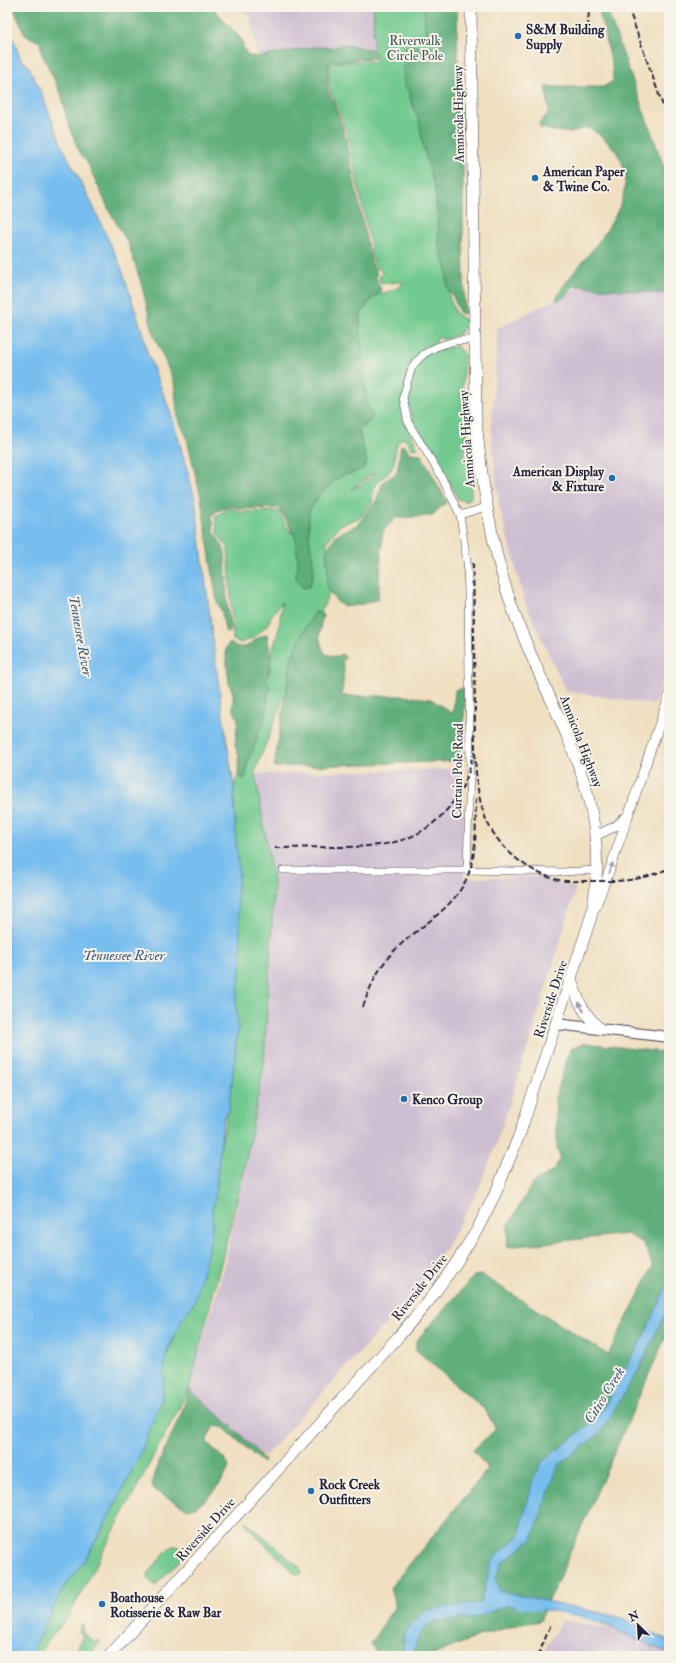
<svg xmlns="http://www.w3.org/2000/svg" width="676" height="1663" font-family="'IM FELL Double Pica',serif">
<style>
.industrial{fill:#cebed1}
.green{fill:#73ca90;stroke:#4a7666;fill-rule:evenodd}
.forest{fill:#5eae7a;stroke:#40685a}
.water{fill:#77bdee;stroke:#4c7094}
.lines{fill:none;stroke-linecap:round;stroke-linejoin:round}
.stream{stroke:#77bdee;stroke-width:2}
.minor-casing{stroke:#413e4f;stroke-width:8}
.tertiary-casing{stroke:#413e4f;stroke-width:10}
.secondary-casing{stroke:#413e4f;stroke-width:12}
.primary-casing{stroke:#413e4f;stroke-width:12}
.minor{stroke:#fff;stroke-width:7}
.tertiary{stroke:#fff;stroke-width:9}
.secondary{stroke:#fff;stroke-width:10}
.primary{stroke:#fff;stroke-width:11}
.rail{stroke:#22223b;stroke-width:2;stroke-dasharray:6 3;stroke-linecap:butt}
.oneway{fill:#9c9ca7}
.poi-dot{fill:#1f6fb2;stroke:#f7f3e8;stroke-width:1.5}
.labels{text-anchor:middle;stroke-width:4;stroke-linejoin:round;paint-order:stroke}
.poi-label{font-size:13px;font-weight:bold;fill:#22223b;stroke:#f7f3e8;text-anchor:start}
.park-label{font-size:13px;fill:#3a5454;stroke:#f7f3e8}
.street-label{font-size:13px;fill:#22223b;stroke:#f7f3e8}
.water-label{font-size:14px;font-style:italic;fill:#40587a;stroke:#f7f3e8}
</style>
<rect width="100%" height="100%" fill="#f7f3e8"/>
<filter id="ink" filterUnits="userSpaceOnUse"><feTurbulence type="fractalNoise" baseFrequency=".025" numOctaves="2"/><feDisplacementMap in="SourceGraphic" scale="8" xChannelSelector="R" yChannelSelector="G"/><feConvolveMatrix kernelMatrix="1 2 1 2 8 2 1 2 1" color-interpolation-filters="sRGB"/></filter>
<filter id="wash" filterUnits="userSpaceOnUse"><feTurbulence type="fractalNoise" baseFrequency=".012" numOctaves="4" result="noise"/><feDisplacementMap in="SourceGraphic" scale="16" xChannelSelector="R" yChannelSelector="G"/><feGaussianBlur stdDeviation="0.9" result="paint"/><feColorMatrix in="noise" values="0 0 0 0 0 0 0 0 0 0 0 0 0 0 0 0 0 1.4 0 .05"/><feComposite in="paint" operator="in"/></filter>
<g filter="url(#wash)">
<rect width="100%" height="100%" fill="#f0dfc0"/>
<g class="industrial">
<polygon points="237,7 390,7 384,49 258,57 250,16"/>
<polygon points="581,286 669,294 669,664 654,705 566,691 525,603 499,505 491,431 498,328"/>
<polygon points="464,769 464,878 538,877 576,888 534,1028 497,1142 478,1191 431,1274 264,1457 188,1388 224,1268 243,1176 251,794 255,774"/>
<polygon points="562,1620 669,1639 669,1656 541,1656"/>
</g>
<g class="green">
<path d="M374,7H453L463,241L449,297L456,314L465,320V328C459,335 453,337 444,340L438,337L432,354L446,348L457,346L464,355L462,401L468,429L465,453L471,485V498L465,501L458,499L439,461L416,427L411,414L409,404L402,418L418,448L412,449L408,442L404,438L399,440C396,445 396,449 395,455C394,469 387,476 375,484L372,503L361,517L340,525L327,542L329,593L286,692L255,772L274,887L264,1064L243,1176L189,1389L70,1614L36,1656H14L67,1583L177,1331L229,1108L237,892L234,788L279,628L282,602L271,616L268,624L253,638L241,643L233,640L228,547L218,535L215,516L231,508L241,512L280,511L285,524L291,533L295,499L362,447L359,428L364,426C365,406 365,387 364,367C364,362 362,359 361,355C358,334 356,313 373,297C379,293 384,293 391,291C395,290 400,286 404,283C395,280 389,286 380,282L379,279L382,272C374,265 370,257 371,247L346,129L329,86V66L335,62L378,61L373,50ZM377,471C371,480 361,485 351,489Z"/>
<polygon points="246,1521 300,1568 302,1573 300,1574 296,1574 256,1536 246,1524"/>
<path d="M172,1546C179,1545 184,1549 184,1556L155,1586L148,1579V1572Z"/>
<polygon points="81,1625 83,1625 84,1628 82,1631 95,1643 98,1640 101,1641 89,1656 74,1656 83,1635 79,1631"/>
</g>
<g class="forest">
<path d="M13,7H212L242,40L243,47L248,56L258,57L314,47L335,48L341,44L373,50L376,53L375,58L331,62L328,67L327,86L343,127L371,262C376,268 377,272 376,279L380,287L381,293L373,297L362,312L360,323L362,357L365,364L364,374L367,406L373,417L370,421L359,429L360,437L367,461L364,468L351,474H345L335,480L318,497L309,511V535L314,570L310,586L303,588L297,581L296,575L298,566L296,539L280,508L240,509L232,506L217,511L212,516L214,532L222,545L225,553L227,605L231,630L228,634L225,631L222,612L217,602L201,498L186,435L178,419L174,382L154,336L142,286L129,245L109,210L87,162L79,152L66,116L62,96L42,54L40,42L25,35Z"/>
<path d="M424,7H457L458,67L463,138V241L465,313L463,314L459,312L453,296L447,288V270L439,246L435,190L423,145L419,121L410,98V93L404,85L403,72L405,48L409,44C419,49 431,50 441,45L443,40L439,37L428,36C423,27 425,17 424,7Z"/>
<path d="M598,7H606L669,181V294L575,286C568,290 565,300 556,300C560,288 569,279 576,270C601,239 643,193 617,153C614,147 594,129 588,128C583,127 578,132 573,132C563,133 551,130 540,128L539,124L549,112L546,87H603L613,81L612,65Z"/>
<path d="M401,445L406,446L409,453L421,454L447,502L431,516L396,518L383,531L378,599C368,602 350,610 340,604C336,602 334,596 329,593L327,583L328,570L326,552L336,535L357,525L376,501L383,482L397,473Z"/>
<path d="M316,611L323,615C319,632 317,638 325,654L337,657L342,654L346,658L342,660L344,669L342,696H402L431,699L453,714L455,690L465,688L463,761L274,767L292,656L304,630Z"/>
<polygon points="267,634 270,651 270,668 267,680 271,689 267,695 268,704 264,723 259,730 253,750 249,758 246,775 243,780 238,771 239,757 235,745 238,719 233,709 233,693 229,683 226,656 226,648 229,643 238,647 246,647 258,638"/>
<polygon points="585,1043 669,1053 669,1329 540,1621 517,1625 481,1635 431,1656 380,1656 370,1644 395,1606 390,1588 488,1469 473,1450 496,1429 486,1411 416,1350 416,1341 474,1276 482,1275 608,1355 653,1266 644,1244 627,1234 507,1247 508,1226 532,1184 554,1170 560,1159 557,1146 555,1098 570,1049"/>
<path d="M189,1389C202,1401 261,1450 264,1462L263,1463L224,1428L216,1426C212,1428 207,1437 207,1442L224,1459L229,1466C225,1481 204,1508 187,1509L154,1490L152,1485C160,1452 181,1423 189,1389Z"/>
</g>
<g class="water">
<polygon points="7,23 21,60 28,65 42,94 62,146 91,202 121,267 144,337 146,349 173,419 195,499 220,696 234,788 236,845 239,872 237,892 242,961 236,1004 238,1028 229,1108 223,1122 215,1197 212,1210 213,1223 211,1240 195,1301 183,1318 167,1351 165,1363 162,1399 138,1459 104,1526 85,1560 67,1583 56,1602 30,1656 7,1656"/>
<polygon points="669,1281 669,1306 639,1369 601,1432 558,1466 532,1539 501,1564 496,1577 499,1591 620,1617 669,1641 669,1653 582,1615 508,1605 474,1618 435,1621 426,1626 418,1638 412,1656 403,1656 404,1637 410,1625 426,1610 480,1603 493,1559 519,1536 533,1480 542,1462 592,1423 604,1407 644,1336"/>
</g>
<g class="lines">
<g class="stream">
<polyline points="516,1606 541,1610"/>
<polyline points="558,1612 581,1616 598,1622"/>
</g>
</g>
</g>
<g filter="url(#ink)">
<g class="lines">
<defs>
<g id="minor">
<polyline points="460,515 441,476 408,422 403,397 411,370 415,363 424,354 436,347 454,341 475,340"/>
<polyline points="283,870 467,870 562,872 597,870"/>
<polyline points="467,870 470,766 468,591 467,562 460,515 486,507"/>
</g>
<g id="tertiary">
<polyline points="595,836 616,826 626,817"/>
<polyline points="595,908 609,872 669,696"/>
</g>
<polyline id="secondary" points="556,1024 669,1037"/>
<g id="primary">
<path d="M571,979C578,1001 583,1013 600,1029"/>
<path d="M109,1656L399,1336L428,1302L454,1266L477,1230L496,1192L520,1133L591,917C617,793 548,713 511,604C491,545 482,483 476,421L471,7"/>
</g>
</defs>
<use href="#minor" class="minor-casing"/>
<use href="#tertiary" class="tertiary-casing"/>
<use href="#secondary" class="secondary-casing"/>
<use href="#primary" class="primary-casing"/>
<use href="#minor" class="minor"/>
<use href="#tertiary" class="tertiary"/>
<use href="#secondary" class="secondary"/>
<use href="#primary" class="primary"/>
<g class="rail">
<polyline points="628,7 669,123"/>
<polyline points="588,28 589,7"/>
<path d="M473,563C474,611 474,660 475,708C475,741 473,783 484,814C494,844 525,871 555,879C565,882 576,881 585,881C603,881 623,882 640,878C650,876 659,872 669,869"/>
<path d="M275,848C296,848 316,847 336,847C385,847 422,844 453,802C463,788 471,772 472,755"/>
<path d="M363,1007C370,986 379,966 395,950C420,925 455,909 468,875C478,850 475,822 476,796"/>
<polyline points="538,1656 551,1624"/>
</g>
</g>
<defs><path id="oneway-solid" d="M-6-.8H1V-3.2L6.5 0L1 3.2V.8H-6Z"/></defs>
<g class="oneway">
<use href="#oneway-solid" transform="translate(611 868) rotate(-71)"/>
<use href="#oneway-solid" transform="translate(581 1007) rotate(-118)"/>
</g>
</g>
<g class="poi-dot">
<circle cx="518" cy="36" r="4"/>
<circle cx="535" cy="178" r="4"/>
<circle cx="612" cy="478" r="4"/>
<circle cx="404" cy="1099" r="4"/>
<circle cx="311" cy="1491" r="4"/>
<circle cx="102" cy="1604" r="4"/>
</g>
<g class="labels">
<g class="poi-label">
<text x="526" y="34">S&amp;M Building<tspan x="526" dy="15">Supply</tspan></text>
<text x="543" y="176">American Paper<tspan x="543" dy="15">&amp; Twine Co.</tspan></text>
<text x="604" y="476" text-anchor="end">American Display<tspan x="604" dy="15">&amp; Fixture</tspan></text>
<text x="412" y="1104">Kenco Group</text>
<text x="319" y="1489">Rock Creek<tspan x="319" dy="15">Outfitters</tspan></text>
<text x="110" y="1602">Boathouse<tspan x="110" dy="15">Rotisserie &amp; Raw Bar</tspan></text>
</g>
<g class="park-label">
<text x="415" y="45">Riverwalk<tspan x="415" dy="15">Circle Pole</tspan></text>
</g>
<g class="street-label">
<text transform="translate(458 114) rotate(-91)" y="5">Amnicola Highway</text>
<text transform="translate(466 439) rotate(-94)" y="5">Amnicola Highway</text>
<text transform="translate(582 741) rotate(69)" y="5">Amnicola Highway</text>
<text transform="translate(457 771) rotate(-89)" y="5">Curtain Pole Road</text>
<text transform="translate(550 999) rotate(-72)" y="5">Riverside Drive</text>
<text transform="translate(419 1287) rotate(-52)" y="5">Riverside Drive</text>
<text transform="translate(205 1529) rotate(-48)" y="5">Riverside Drive</text>
</g>
<g class="water-label">
<text transform="translate(81 636) rotate(80)" y="5">Tennessee River</text>
<text x="124" y="960">Tennessee River</text>
<text transform="translate(604 1395) rotate(-58)" y="5">Citico Creek</text>
</g>
</g>
<rect width="676" height="1663" fill="none" stroke="#f7f3e8" stroke-width="24"/>
<g transform="translate(638 1625) rotate(335)" stroke="#f7f3e8" stroke-width="3" paint-order="stroke">
<path d="M0-3L7 15L0 10L-7 15Z" fill="#22223b"/>
<text y="-6" font-size="11" font-weight="bold" text-anchor="middle" fill="#22223b">N</text>
</g>
</svg>
